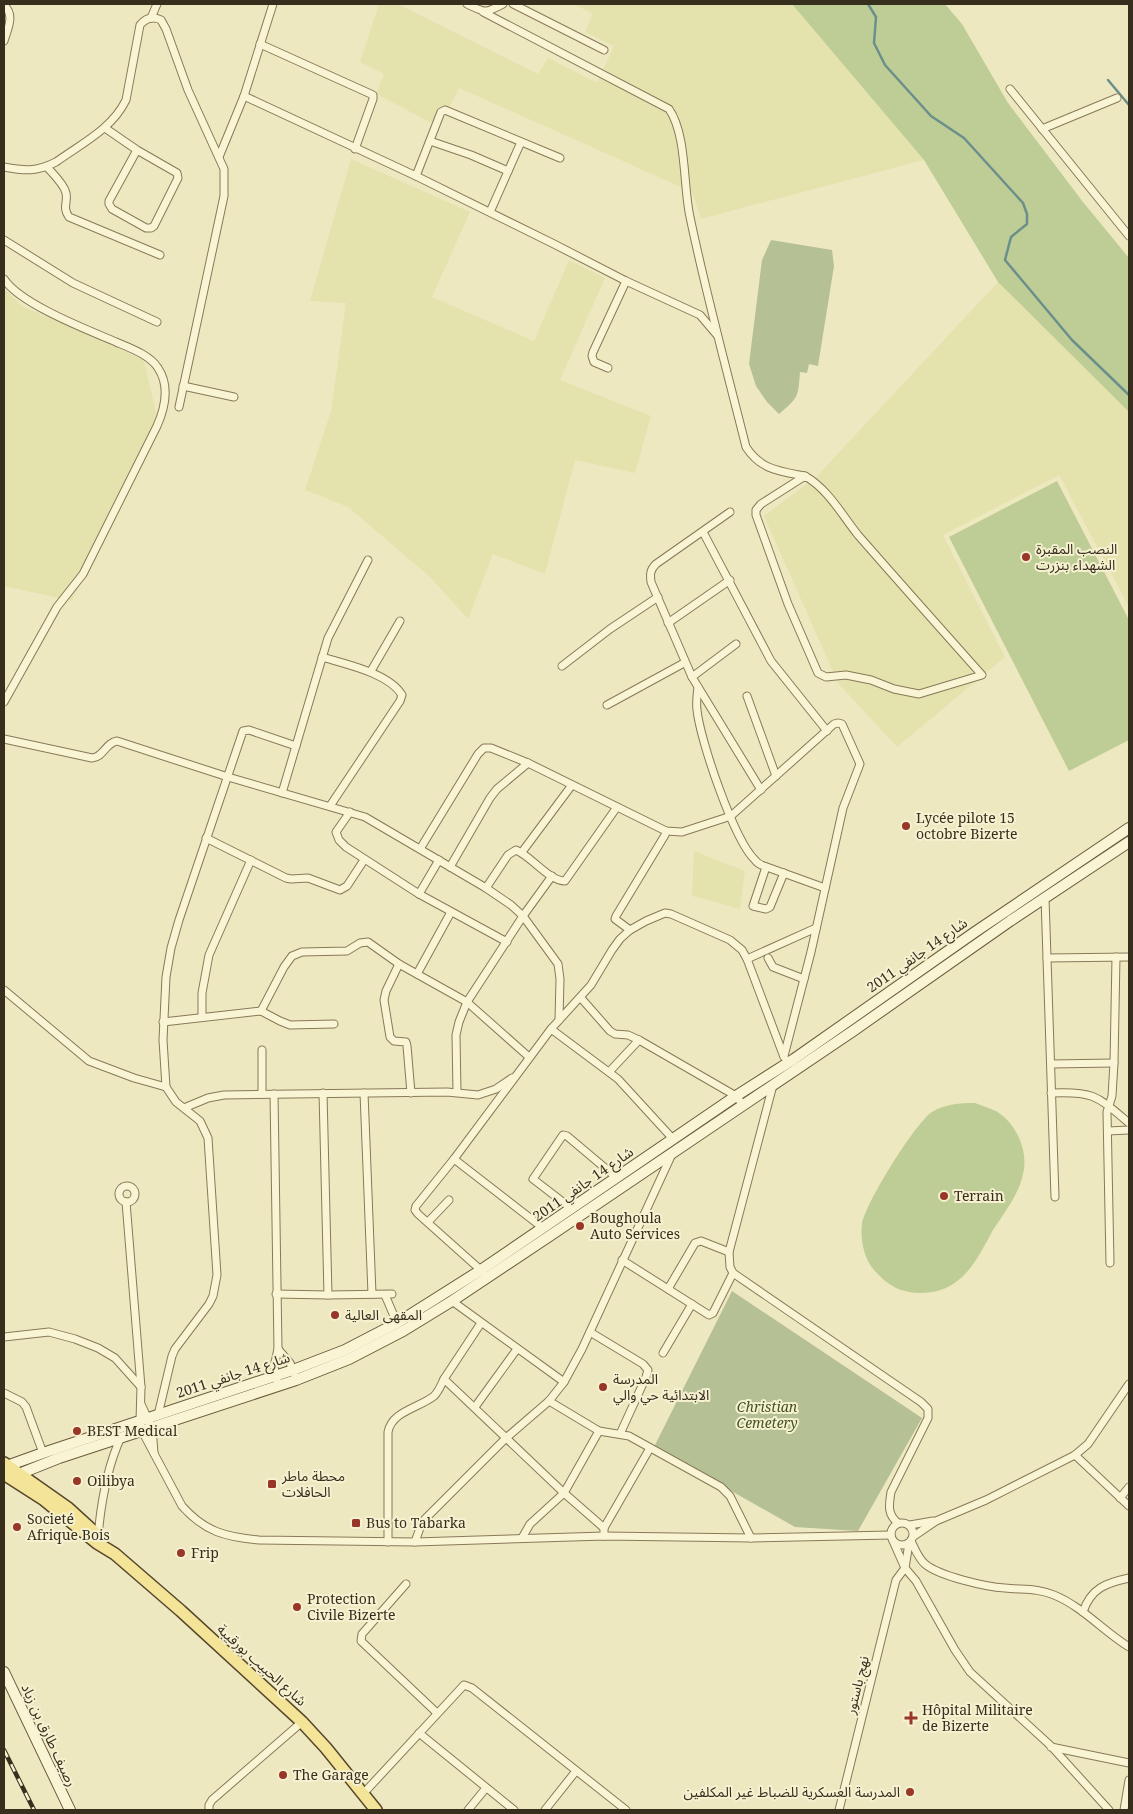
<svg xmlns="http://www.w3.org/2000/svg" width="1133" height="1814" font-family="'Noto Serif','Noto Sans Arabic',serif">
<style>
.farmland{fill:#e4e3ae}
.green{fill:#becd95}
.cemetery{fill:#b5c194}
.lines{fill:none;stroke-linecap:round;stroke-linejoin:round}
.stream{stroke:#6b8f8b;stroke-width:2.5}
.minor-casing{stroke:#887958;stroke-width:9}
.secondary-casing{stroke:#6a5a3c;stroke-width:12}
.primary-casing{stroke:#56462d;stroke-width:14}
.minor{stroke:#f9f4d4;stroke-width:7}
.secondary{stroke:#f9f4d4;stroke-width:10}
.primary{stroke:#f3e498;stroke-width:11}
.rail-casing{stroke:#382e1d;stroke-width:4.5}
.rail{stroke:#f6f1d1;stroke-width:2.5;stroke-dasharray:8;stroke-linecap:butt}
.poi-dot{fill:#983727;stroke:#f6f1d1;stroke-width:2}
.labels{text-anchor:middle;stroke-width:4;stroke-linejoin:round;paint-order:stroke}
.poi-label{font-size:14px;fill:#382e1d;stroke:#f6f1d1;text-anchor:start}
.street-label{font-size:14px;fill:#382e1d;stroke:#f6f1d1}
.park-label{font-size:14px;font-style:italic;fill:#415423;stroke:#f6f1d1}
</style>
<rect width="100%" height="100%" fill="#eee8c1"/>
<g class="farmland">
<polygon points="379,4 398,4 538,74 548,58 597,83 614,46 585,32 593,14 573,4 792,4 924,160 701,219 692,192 459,88 450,106 438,107 432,123 376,94 384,74 360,62"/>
<polygon points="351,159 470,212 432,297 534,341 569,260 605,278 560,380 651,416 635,473 575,460 545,574 493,554 468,619 429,576 348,507 305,490 331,411 346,303 310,301"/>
<polygon points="998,282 1129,412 1129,607 1059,475 943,535 1005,657 897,747 838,683 764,516 817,476"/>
<polygon points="4,288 22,306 144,360 157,417 72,601 4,586"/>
<polygon points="694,851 745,871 740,909 692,896"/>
</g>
<g class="green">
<polygon points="792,4 945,4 962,24 1008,103 1083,202 1129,258 1129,412 998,282 924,160"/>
<polygon points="1057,481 1129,620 1129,740 1069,771 949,537"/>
<path d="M975,1103C982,1106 990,1108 996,1111C1016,1123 1029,1151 1023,1174C1019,1194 1004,1213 993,1230C983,1248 973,1270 956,1282C938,1296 906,1297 888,1283C883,1280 879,1275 874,1270C864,1259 860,1239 862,1224C865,1204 915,1123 932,1112C945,1104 959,1103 975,1103Z"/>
</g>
<g class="cemetery">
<path d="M771,240L832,250L834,266L818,366L809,364L807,373L800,372C798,397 799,397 779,414L767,402L756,386L749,364L762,260Z"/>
<polygon points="732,1291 922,1418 858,1531 795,1527 654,1447"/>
</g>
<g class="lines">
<g class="stream">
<polyline points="868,4 876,17 874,43 885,65 931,116 964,138 1023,203 1027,214 1027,224 1011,237 1005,260 1072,340 1129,395"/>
<polyline points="1108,80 1129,105"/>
</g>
<defs>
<g id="minor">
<path d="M467,4C486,13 484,14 503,4"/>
<polyline points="513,4 604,50"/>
<path d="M4,5C15,15 8,28 4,41"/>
<path d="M483,12L669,109C687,135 683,186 690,217C706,294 727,371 746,447C761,470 779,471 805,476"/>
<polyline points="151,18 157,4"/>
<polyline points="260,44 373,95 373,99 355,149"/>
<polyline points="1010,89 1129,236"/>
<polyline points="244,96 416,176 552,243 626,281 700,315 717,335"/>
<polyline points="105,128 137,150 177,173 178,178 154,226 151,228 146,228 112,209 109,204 109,201 137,150"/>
<polyline points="1042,129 1117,98"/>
<polyline points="430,141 471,155 508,171"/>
<polyline points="219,157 244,96 273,4"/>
<path d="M4,167C25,171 36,172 56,162C81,144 112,129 126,100L140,25C146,18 153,16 161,20L166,29L188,90L224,169V196L179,407"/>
<path d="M47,167C53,174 64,184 66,193C68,203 62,207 69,217L160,255"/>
<polyline points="416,176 441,112 445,110 560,158"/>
<polyline points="490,212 521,142"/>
<polyline points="4,240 73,283 157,322"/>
<path d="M4,279C20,304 88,330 116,342C130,348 150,355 158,368C170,386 165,408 157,426L83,574L57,607L4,702"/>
<polyline points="608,368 594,362 592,356 593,352 626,281"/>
<polyline points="183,386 234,397"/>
<path d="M805,476C828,489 842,515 858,535C899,582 941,629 982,675L919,694L894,689L871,680L846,675L826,677L818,673L788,604L756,515V510L761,504Z"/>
<path d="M730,512L656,564C650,570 650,574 651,582L692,677L761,790"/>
<polyline points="703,532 771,661 827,731"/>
<polyline points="668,623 730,580"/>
<path d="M322,657C345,664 389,673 402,695L400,701L330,806"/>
<polyline points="562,666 610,629 658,597"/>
<polyline points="371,671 400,621"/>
<polyline points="692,677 736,644"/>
<path d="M698,687C697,695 696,703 697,710C700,740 734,840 755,860C757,863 761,865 764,866L825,888"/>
<polyline points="747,696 776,776"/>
<polyline points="607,705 684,663"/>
<path d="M4,739L92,758C104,757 105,743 117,741L228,777L365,817L486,888L511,905L523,916L558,964L560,979L559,1020"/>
<polyline points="282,793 328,638 368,560"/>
<polyline points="350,812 336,832 339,840 346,847 419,894 507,942"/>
<polyline points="206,838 286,878 291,879 308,878 340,890 347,886 364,860"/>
<polyline points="420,849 478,754 484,748 491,748 528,763 666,831 682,832 731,816 834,724 838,723 842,724 860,764 843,808 811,952 784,1056"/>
<polyline points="522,852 572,785"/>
<polyline points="450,867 490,798 497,789 528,763"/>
<polyline points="766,867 753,906 766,909 770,907 784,873"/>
<path d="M486,888L508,855L516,850C531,856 549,881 565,881L617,807"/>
<polyline points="419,894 439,860"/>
<polyline points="1045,898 1055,1197"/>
<polyline points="630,930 615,919 616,916 665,835 666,831"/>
<polyline points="768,958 773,967 804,979"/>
<polyline points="1047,958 1129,957"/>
<polyline points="747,959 816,928"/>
<polyline points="399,964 386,991 384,1000 390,1037 394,1041 406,1042 407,1046 411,1093"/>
<polyline points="417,974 451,912"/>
<polyline points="4,990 89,1061 134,1078 166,1087"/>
<polyline points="581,998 610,1031 615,1034 628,1035 639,1040 736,1096 743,1105"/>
<polyline points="261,1011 284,967 292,956 302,952 347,951 360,943 368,942 399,964 467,1002 529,1057"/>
<polyline points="202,1017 202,993 209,955 251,860"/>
<polyline points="163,1022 261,1011 280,1021 290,1025 334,1024"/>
<polyline points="551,1029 618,1079 673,1139"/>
<polyline points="262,1050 262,1094"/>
<polyline points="1051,1064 1114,1063"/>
<polyline points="609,1072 639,1040"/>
<path d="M773,1085L729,1252L730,1267L733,1273L921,1402L928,1409V1418L891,1492C889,1505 887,1514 898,1523"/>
<polyline points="457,1092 456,1035 459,1022 467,1002 523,916 552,876"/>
<polyline points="323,1093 328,1295"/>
<polyline points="364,1093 372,1294"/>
<path d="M1051,1093C1094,1091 1097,1096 1129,1123"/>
<polyline points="274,1094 278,1349 274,1367 277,1380"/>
<polyline points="184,1108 208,1098 224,1095 447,1092 478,1095 496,1089 512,1078"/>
<polyline points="1108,1131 1129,1130"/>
<polyline points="454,1159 543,1228"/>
<circle cx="127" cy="1194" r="8"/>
<path d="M126,1202L141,1387L140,1421L142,1431L182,1506C205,1532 226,1537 259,1540L415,1542L604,1536L751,1538L891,1535"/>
<polyline points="572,1209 533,1179 563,1135 567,1136 617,1178"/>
<polyline points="428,1222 449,1200"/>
<polyline points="622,1260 709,1315 713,1313 733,1273"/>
<polyline points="1110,1263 1107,1112 1112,1096 1114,1063 1116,957"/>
<polyline points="483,1272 418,1214 415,1210 416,1206 454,1159 551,1029 591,985 612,950 620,939 630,930 646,921 665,913 671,914 730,940 742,950 747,959 784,1057"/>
<polyline points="668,1289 695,1243 701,1241 729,1252"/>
<polyline points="276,1294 328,1295 392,1294"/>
<polyline points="385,1295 397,1323"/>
<polyline points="452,1301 564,1382"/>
<polyline points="481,1323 444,1379 564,1493 604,1528 604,1536"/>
<polyline points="590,1332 643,1364 648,1370 646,1377 620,1434"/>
<polyline points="4,1337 49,1332 75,1339 98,1348 115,1358 141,1387"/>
<polyline points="278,1349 290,1363 294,1373"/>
<polyline points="663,1353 692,1304"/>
<polyline points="4,1393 22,1402 26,1407 43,1453"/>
<polyline points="549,1401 599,1431 629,1436 721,1487 730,1496 751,1538"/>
<polyline points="141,1404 152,1428 154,1453"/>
<polyline points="475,1407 517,1349"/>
<polyline points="158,1415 172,1356 175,1349 209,1304 213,1296 217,1275 208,1138 200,1121 176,1102 166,1087 163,1040 166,977 171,948 179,920 243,731 249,730 296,746"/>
<polyline points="1075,1455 1129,1506"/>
<polyline points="1120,1498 1129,1487"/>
<circle cx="902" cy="1534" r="11"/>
<polyline points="910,1525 933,1521"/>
<polyline points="604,1528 650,1448"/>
<path d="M98,1536C101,1503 107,1467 121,1437"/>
<polyline points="914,1536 936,1521 986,1500 1075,1455 1088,1444 1129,1384"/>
<polyline points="522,1538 530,1524 564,1493 599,1431"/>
<polyline points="893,1541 905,1568 916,1581 955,1650 970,1672 1051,1746 1109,1810"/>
<path d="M911,1541C915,1549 918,1558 925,1564C939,1576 986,1587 1005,1588C1022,1590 1038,1588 1054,1595C1083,1607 1103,1631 1129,1647"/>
<path d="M388,1542V1432C392,1411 419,1408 434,1396C439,1391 441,1385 444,1379"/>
<polyline points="415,1542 421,1525 424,1520 506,1438 549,1401 564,1382 582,1349 672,1154"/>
<polyline points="406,1584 362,1634 361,1641 437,1713"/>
<path d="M1083,1612C1091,1588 1106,1583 1129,1578"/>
<polyline points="419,1733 514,1810"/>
<polyline points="1051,1747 1129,1763"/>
<polyline points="362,1795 464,1685 472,1688 626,1810"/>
<polyline points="209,1810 209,1805 212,1800 302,1722"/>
<polyline points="468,1810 486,1788"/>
<polyline points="545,1810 576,1771"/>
<polyline points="839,1810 896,1580 905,1568 909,1543"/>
<polyline points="1124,1810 1129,1780"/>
</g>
<g id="secondary">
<polyline points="4,1467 43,1453 293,1370 345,1350 397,1323 481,1270 736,1096 794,1059 975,932 1129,828"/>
<polyline points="14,1476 59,1458 296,1380 349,1359 403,1331 452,1301 551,1235 853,1031 1010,921 1129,842"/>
<polyline points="4,1672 70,1810"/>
</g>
<g id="primary">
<polyline points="4,1463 68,1508 102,1539"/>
<polyline points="4,1474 43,1499 97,1543 115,1554 181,1611 302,1722 326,1748 376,1810"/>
</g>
</defs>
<use href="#minor" class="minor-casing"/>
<use href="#secondary" class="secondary-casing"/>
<use href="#primary" class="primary-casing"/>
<use href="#minor" class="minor"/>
<use href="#secondary" class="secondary"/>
<use href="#primary" class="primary"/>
<defs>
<polyline id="rail" points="4,1750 34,1810"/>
</defs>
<use href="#rail" class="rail-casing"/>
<use href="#rail" class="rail"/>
</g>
<g class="poi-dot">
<circle cx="1026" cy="557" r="5"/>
<circle cx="906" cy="826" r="5"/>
<circle cx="944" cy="1196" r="5"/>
<circle cx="580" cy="1226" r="5"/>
<circle cx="335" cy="1315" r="5"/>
<circle cx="603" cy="1387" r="5"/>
<circle cx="77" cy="1431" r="5"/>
<circle cx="77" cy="1481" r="5"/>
<rect x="267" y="1479" width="10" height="10" rx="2.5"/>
<rect x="351" y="1518" width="10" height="10" rx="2.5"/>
<circle cx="17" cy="1527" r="5"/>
<circle cx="181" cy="1553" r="5"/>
<circle cx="297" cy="1607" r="5"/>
<path d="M908.5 1710.5h5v5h5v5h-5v5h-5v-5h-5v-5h5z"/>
<circle cx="283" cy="1775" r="5"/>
<circle cx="910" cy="1792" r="5"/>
</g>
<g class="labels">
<g class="poi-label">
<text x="1036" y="554">النصب المقبرة<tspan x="1036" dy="16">الشهداء بنزرت</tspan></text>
<text x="916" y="823">Lycée pilote 15<tspan x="916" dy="16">octobre Bizerte</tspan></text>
<text x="954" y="1201">Terrain</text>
<text x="590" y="1223">Boughoula<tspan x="590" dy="16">Auto Services</tspan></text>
<text x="345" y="1320">المقهى العالية</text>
<text x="613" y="1384">المدرسة<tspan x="613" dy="16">الابتدائية حي والي</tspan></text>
<text x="87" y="1436">BEST Medical</text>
<text x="282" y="1481">محطة ماطر<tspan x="282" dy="16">الحافلات</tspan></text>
<text x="87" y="1486">Oilibya</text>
<text x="27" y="1524">Societé<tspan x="27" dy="16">Afrique Bois</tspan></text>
<text x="366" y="1528">Bus to Tabarka</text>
<text x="191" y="1558">Frip</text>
<text x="307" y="1604">Protection<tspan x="307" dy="16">Civile Bizerte</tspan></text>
<text x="922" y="1715">Hôpital Militaire<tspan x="922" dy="16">de Bizerte</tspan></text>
<text x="293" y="1780">The Garage</text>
<text x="900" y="1797" text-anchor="end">المدرسة العسكرية للضباط غير المكلفين</text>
</g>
<g class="street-label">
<text transform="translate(917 955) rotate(-35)" y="5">شارع 14 جانفي 2011</text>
<text transform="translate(583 1184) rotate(-35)" y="5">شارع 14 جانفي 2011</text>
<text transform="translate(233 1375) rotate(-18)" y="5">شارع 14 جانفي 2011</text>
<text transform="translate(262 1665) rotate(42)" y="5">شارع الحبيب بورقيبة</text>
<text transform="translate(857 1685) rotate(-76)" y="5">نهج باستور</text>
<text transform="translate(49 1735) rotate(65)" y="5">رصيف طارق بن زياد</text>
</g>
<g class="park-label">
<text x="767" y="1412">Christian<tspan x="767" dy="16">Cemetery</tspan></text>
</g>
</g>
<rect width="1133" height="1814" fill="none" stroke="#382e1d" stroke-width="10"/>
</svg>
